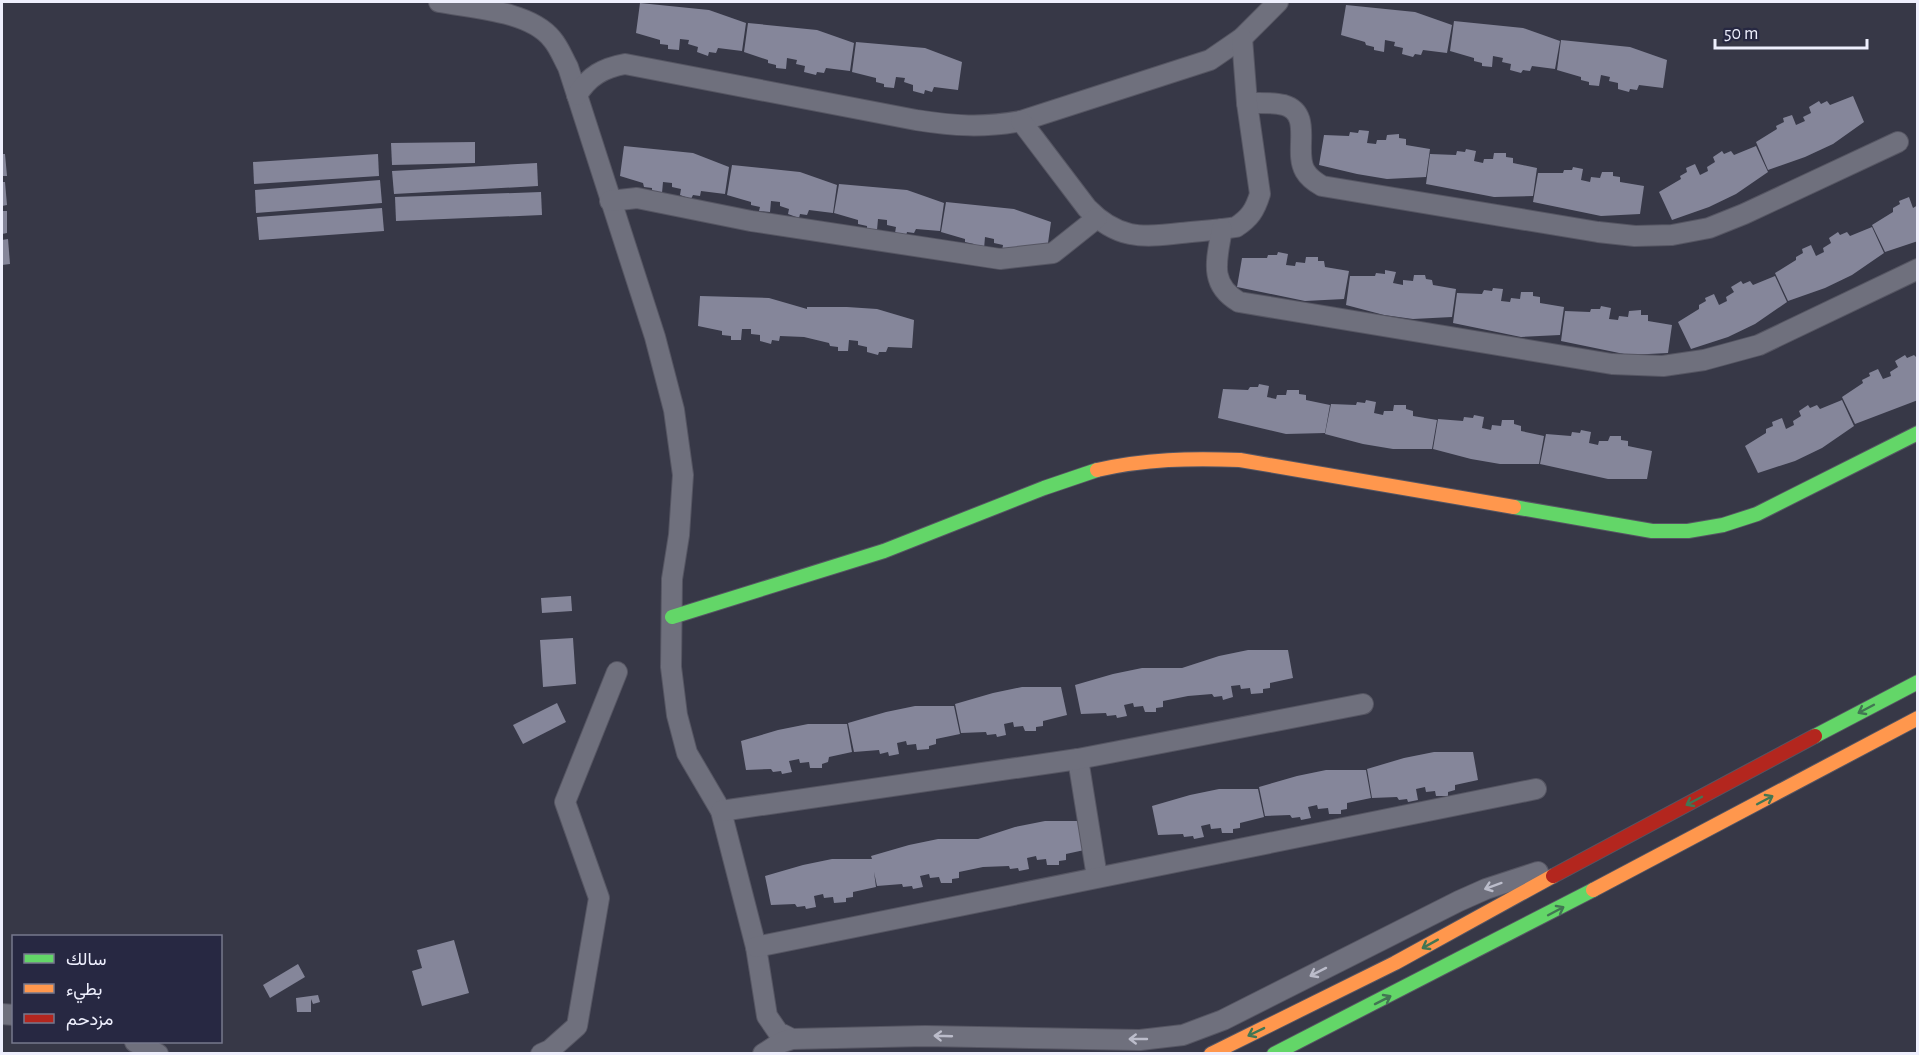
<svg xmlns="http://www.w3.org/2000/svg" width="1919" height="1055" font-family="'Alegreya Sans',Vazirmatn,sans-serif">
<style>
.building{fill:#85869a}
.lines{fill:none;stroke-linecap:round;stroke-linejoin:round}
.street-casing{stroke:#565663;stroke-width:22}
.fast-casing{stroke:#565663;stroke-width:16}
.slow-casing{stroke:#565663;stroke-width:16}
.jam-casing{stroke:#565663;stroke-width:16}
.street{stroke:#6f707d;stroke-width:20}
.fast{stroke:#63d668;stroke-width:14}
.slow{stroke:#ff974d;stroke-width:14}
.jam{stroke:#b3261e;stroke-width:14}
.oneway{stroke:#427653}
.oneway2{stroke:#bbbcca}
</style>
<rect width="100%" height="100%" fill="#373847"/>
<g class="building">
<polygon points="640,3 709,10 746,23 742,51 718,48 716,53 709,52 708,56 697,52 698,47 688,44 689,40 680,39 679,50 668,49 668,45 660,44 660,40 636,33"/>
<polygon points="1346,5 1415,12 1452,25 1447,53 1423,50 1421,55 1415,54 1413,57 1402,54 1403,48 1394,46 1395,42 1385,40 1384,52 1374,50 1374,47 1366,45 1365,42 1341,35"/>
<polygon points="1454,21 1523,28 1560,41 1555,69 1532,66 1530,71 1523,70 1521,73 1510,70 1511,64 1502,62 1503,58 1493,56 1492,67 1482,66 1482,63 1474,61 1474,58 1450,51"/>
<polygon points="748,23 817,30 854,43 850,71 826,68 824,73 817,72 816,75 804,72 805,66 796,64 797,60 787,58 786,69 776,68 776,65 768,63 768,60 744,52"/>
<polygon points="1561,40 1630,47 1667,60 1663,88 1639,85 1637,90 1630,89 1629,92 1618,89 1618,83 1609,81 1610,77 1601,75 1599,86 1589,85 1589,82 1581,80 1581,77 1557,70"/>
<polygon points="856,42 925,48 962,62 958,90 934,87 932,92 925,90 924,94 913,91 913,85 904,82 905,78 896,77 894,88 884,87 884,84 876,82 876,78 852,72"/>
<polygon points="1853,96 1864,122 1833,144 1805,157 1768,170 1756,142 1777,129 1776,126 1784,122 1783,118 1792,115 1796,125 1805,121 1803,117 1811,113 1809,107 1819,101 1821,104 1827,101 1830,105"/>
<polygon points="1359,130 1369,131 1367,143 1376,144 1377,140 1386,140 1387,135 1399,134 1399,138 1406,139 1406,145 1430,149 1426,177 1387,179 1357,174 1319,165 1324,135 1349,136 1350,132 1358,133"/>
<polygon points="475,142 475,163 392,165 391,143"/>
<polygon points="624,146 693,153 729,167 725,194 701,191 700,196 693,195 691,199 680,195 681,189 672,187 672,183 663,182 662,193 652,192 652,188 644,187 643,183 620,176"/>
<polygon points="1756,146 1768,172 1736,194 1709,207 1672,220 1659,192 1681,179 1680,176 1687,172 1686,168 1695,164 1700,175 1708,171 1707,167 1715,162 1713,157 1722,151 1724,154 1731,151 1734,155"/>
<polygon points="1466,149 1476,151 1474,161 1483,163 1484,159 1493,159 1494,153 1506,153 1506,157 1513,158 1513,163 1537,168 1533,196 1494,197 1426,184 1430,154 1456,155 1457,151 1465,152"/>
<polygon points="2,154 5,154 7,176 2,176"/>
<polygon points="378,154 379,176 254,184 253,162"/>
<polygon points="537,163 538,186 394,194 392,171"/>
<polygon points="732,165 800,172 837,185 833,213 809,210 807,215 800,214 799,218 788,214 789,209 780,206 780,202 771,201 770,212 759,211 760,207 751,205 751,202 727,195"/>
<polygon points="1573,167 1583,169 1581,180 1590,182 1591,177 1600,178 1602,172 1613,172 1613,176 1620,177 1620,182 1644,186 1640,214 1601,216 1533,202 1538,173 1563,173 1564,170 1572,170"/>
<polygon points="380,180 382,203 256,213 255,190"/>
<polygon points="2,182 5,182 7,205 2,206"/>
<polygon points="839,184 907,190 944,203 940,231 916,229 914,233 907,232 906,236 895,233 896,227 887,225 887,220 878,219 877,230 867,229 867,226 858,224 858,220 834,213"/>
<polygon points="541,192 542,215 396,221 395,197"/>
<polygon points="1909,197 1913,208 1918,205 1918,241 1885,252 1872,225 1893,212 1893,208 1900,204 1899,201"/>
<polygon points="946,202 1014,209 1051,222 1047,250 1002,251 1003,245 994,243 994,239 985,237 984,249 974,247 974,244 965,242 965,239 941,232"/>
<polygon points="382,208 384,231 259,240 257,217"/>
<polygon points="2,211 7,211 7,233 2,234"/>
<polygon points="1872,227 1884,253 1852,275 1825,288 1788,301 1775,273 1796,260 1796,257 1803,253 1802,249 1811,245 1816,256 1824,252 1823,248 1831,243 1829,238 1838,232 1840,235 1847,232 1850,236"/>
<polygon points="8,239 10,264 2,265 2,240"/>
<polygon points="1278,252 1288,254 1286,265 1295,266 1296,262 1305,263 1306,257 1318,257 1318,261 1324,261 1325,267 1349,271 1344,299 1305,301 1237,287 1242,258 1267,258 1268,255 1277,255"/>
<polygon points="1385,270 1396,272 1393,283 1403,285 1403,280 1413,281 1414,275 1425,275 1426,279 1432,280 1433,285 1456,289 1452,317 1413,319 1384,315 1346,305 1350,276 1375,276 1376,273 1385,274"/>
<polygon points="1775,276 1787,302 1755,324 1728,337 1691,349 1678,322 1699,309 1699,305 1706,301 1705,298 1714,294 1719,305 1727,301 1726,297 1734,292 1731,287 1741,281 1743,284 1750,281 1753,285"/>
<polygon points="1493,288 1503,289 1501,301 1510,302 1511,298 1520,299 1521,292 1533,292 1533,296 1540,297 1540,303 1564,307 1560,335 1521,337 1453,323 1457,293 1482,294 1484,290 1492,291"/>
<polygon points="700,296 769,298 807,309 807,307 847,307 877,309 914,320 912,348 888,347 886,352 879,352 878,355 867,352 867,347 858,345 858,341 849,340 848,351 838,351 838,347 830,346 829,343 804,337 780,336 779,341 772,340 771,344 760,341 760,335 751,334 751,329 742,329 741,340 731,340 731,336 722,335 722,331 698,326"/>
<polygon points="1601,306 1611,308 1609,319 1618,320 1619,316 1628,317 1629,311 1641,310 1641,315 1648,315 1648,321 1672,325 1668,353 1629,355 1561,341 1565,311 1590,312 1591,309 1600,309"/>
<polygon points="1905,355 1907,358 1914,355 1918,359 1918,400 1855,424 1842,397 1863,383 1862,380 1870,376 1869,373 1878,369 1883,379 1891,376 1890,372 1898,367 1895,361"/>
<polygon points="1259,384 1269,386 1267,397 1276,399 1277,395 1286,395 1287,390 1299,390 1299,394 1306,395 1306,400 1330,405 1325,433 1286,434 1218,418 1223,389 1248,390 1250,387 1258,387"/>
<polygon points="1366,400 1376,402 1374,413 1383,415 1384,411 1393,411 1394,405 1406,405 1406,409 1413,411 1413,416 1437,420 1432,449 1393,449 1363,444 1325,434 1331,404 1356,405 1357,402 1365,403"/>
<polygon points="1842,400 1854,426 1822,448 1795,461 1758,473 1745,446 1766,433 1766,429 1773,426 1772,422 1782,418 1786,429 1794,425 1793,421 1801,416 1799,411 1808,405 1810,408 1817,405 1820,409"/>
<polygon points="1474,415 1484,417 1482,428 1491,430 1492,425 1501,426 1502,420 1514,420 1514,424 1521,426 1521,431 1544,436 1539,464 1500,464 1471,459 1433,449 1438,419 1463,421 1464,417 1473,418"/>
<polygon points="1581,430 1591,432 1589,443 1598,445 1599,441 1608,441 1610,436 1621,436 1621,440 1628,441 1628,446 1652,451 1647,479 1608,479 1540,464 1546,434 1571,436 1572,432 1580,433"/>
<polygon points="571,596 572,611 542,613 541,598"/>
<polygon points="573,638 576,684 543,687 540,640"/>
<polygon points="1248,650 1288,650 1293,678 1270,683 1270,688 1263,689 1263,693 1251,694 1250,688 1241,689 1240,685 1231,686 1233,697 1223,700 1222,696 1214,697 1212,694 1188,696 1163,701 1163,707 1156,708 1156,712 1145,712 1143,706 1134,707 1133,703 1124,705 1127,716 1117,718 1116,715 1107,716 1106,713 1081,714 1075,685 1113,674 1142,668 1182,668 1219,656"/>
<polygon points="1022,687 1061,687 1067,715 1043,721 1043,726 1036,727 1036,731 1025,731 1023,726 1014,727 1013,722 1004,724 1006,735 997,737 996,734 987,735 986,732 961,733 955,704 993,693"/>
<polygon points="557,703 566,722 523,744 513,725"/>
<polygon points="915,706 954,706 960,734 936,739 936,744 929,746 929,749 917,750 916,744 907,745 906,741 897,743 899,754 889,756 888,752 880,754 879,750 854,752 848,723 886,712"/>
<polygon points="808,724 847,724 852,752 829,757 828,762 822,764 822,768 810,768 809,762 800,763 799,759 789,761 792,772 782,774 781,771 773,772 771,769 746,770 741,741 778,730"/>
<polygon points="1434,752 1473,752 1478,780 1455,785 1455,790 1448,792 1448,796 1436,796 1435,791 1426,792 1425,787 1416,789 1418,800 1408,802 1407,799 1399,800 1397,797 1372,798 1367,769 1404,758"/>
<polygon points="1326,770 1366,770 1371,798 1347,803 1347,809 1341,810 1341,814 1329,814 1328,808 1318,809 1317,805 1308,807 1311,818 1301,820 1300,817 1292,818 1290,815 1265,816 1259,787 1297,776"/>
<polygon points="1219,789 1258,789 1264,817 1240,823 1240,828 1233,829 1233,833 1222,833 1221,828 1211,829 1210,824 1201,826 1204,837 1194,839 1193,836 1184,837 1183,834 1158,835 1152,806 1190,795"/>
<polygon points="1045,821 1084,821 1089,849 1066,854 1066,860 1059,861 1059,865 1047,865 1046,859 1037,860 1036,856 1027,858 1029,869 1019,871 1018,868 1010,869 1009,866 983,867 959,872 959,878 952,879 952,883 941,883 939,877 930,878 929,874 920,876 923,887 913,889 912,886 903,887 902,884 877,886 874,872 876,887 853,892 853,897 846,898 846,902 834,903 833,897 824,898 823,894 814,896 816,907 806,909 805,906 797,907 795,904 771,905 765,876 803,865 832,859 872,859 871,856 909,845 938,839 978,839 1015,827"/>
<polygon points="454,940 469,993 422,1006 412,971 422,968 417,950"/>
<polygon points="298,964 305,977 270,998 263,985"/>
<polygon points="318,995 320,1002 313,1004 311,999 311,1012 297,1012 296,998"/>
</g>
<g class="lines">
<defs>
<g id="street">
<path d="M439,2C472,8 530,11 552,39C559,47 563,58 568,67L655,337L674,410L683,475L679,535L672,579L671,667L677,715L687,753L721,811L756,947L767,1016L778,1032L792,1039"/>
<path d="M577,95C589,76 603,68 625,64L916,120C954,126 983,128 1021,121L1210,60L1242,38L1278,2"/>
<path d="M1247,103C1259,103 1272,102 1284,105C1314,114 1293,151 1305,171C1309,178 1315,182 1322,186L1598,232L1635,236L1672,235L1709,228L1744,214L1898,142"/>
<path d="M1021,121L1087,208C1117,239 1141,238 1181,233C1199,231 1218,230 1236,227C1250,218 1255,210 1260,194L1247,103L1242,38"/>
<polyline points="610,201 637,198 751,221 1000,259 1053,253 1097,218"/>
<path d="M1222,229C1217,259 1208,284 1239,302L1612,364L1663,366L1704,360L1759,345L1918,269"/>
<polyline points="1078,759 1097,877"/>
<polyline points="721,811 1078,759 1363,704"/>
<polyline points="756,947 1536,789"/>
<polyline points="2,1014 14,1015"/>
<polyline points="135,1042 158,1054"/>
<polyline points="541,1054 550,1050 577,1026 599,898 565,802 617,672"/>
<polyline points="763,1054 780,1043 792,1039 925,1036 1140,1040 1183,1035 1223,1020 1459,901 1486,889 1538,872"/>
</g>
<g id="fast">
<polyline points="1514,507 1652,531 1688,531 1723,525 1757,514 1918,433"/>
<polyline points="672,617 884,551 1044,488 1097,470"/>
<polyline points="1815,736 1918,682"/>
<polyline points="1274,1054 1593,890"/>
</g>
<g id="slow">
<path d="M1097,470C1145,459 1191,458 1240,460L1514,507"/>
<polyline points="1593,890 1918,718"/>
<polyline points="1211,1054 1395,963 1553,876"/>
</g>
<polyline id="jam" points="1553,876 1815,736"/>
</defs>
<use href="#street" class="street-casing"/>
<use href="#fast" class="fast-casing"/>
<use href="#slow" class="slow-casing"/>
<use href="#jam" class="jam-casing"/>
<use href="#street" class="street"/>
<use href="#fast" class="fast"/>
<use href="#slow" class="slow"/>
<use href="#jam" class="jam"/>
</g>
<defs><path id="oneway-shaft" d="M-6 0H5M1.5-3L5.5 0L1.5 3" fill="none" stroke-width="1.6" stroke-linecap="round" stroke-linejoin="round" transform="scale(1.5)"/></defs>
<g class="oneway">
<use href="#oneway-shaft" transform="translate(1866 709) rotate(152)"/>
<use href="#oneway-shaft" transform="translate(1765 800) rotate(-28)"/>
<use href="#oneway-shaft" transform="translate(1694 801) rotate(152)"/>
<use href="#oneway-shaft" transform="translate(1556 911) rotate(-28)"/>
<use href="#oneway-shaft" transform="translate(1430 944) rotate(151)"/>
<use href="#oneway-shaft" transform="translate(1383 1000) rotate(-27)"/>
<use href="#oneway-shaft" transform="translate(1256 1032) rotate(154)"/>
</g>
<g class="oneway2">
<use href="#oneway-shaft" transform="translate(1493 886) rotate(160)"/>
<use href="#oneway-shaft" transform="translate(1318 972) rotate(153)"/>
<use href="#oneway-shaft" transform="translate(943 1036) rotate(-178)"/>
<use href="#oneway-shaft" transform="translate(1138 1039) rotate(180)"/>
</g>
<rect width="1919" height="1055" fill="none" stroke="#eeeffd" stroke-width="6"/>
<rect x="12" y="935" width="210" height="108" fill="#272842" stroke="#77788d" stroke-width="1.5"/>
<rect x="24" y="954" width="30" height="9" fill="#63d668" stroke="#77788d" stroke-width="1.5"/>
<text x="66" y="965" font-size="18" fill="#eeeffd">سالك</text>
<rect x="24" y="984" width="30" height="9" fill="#ff974d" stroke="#77788d" stroke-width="1.5"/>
<text x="66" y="995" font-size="18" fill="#eeeffd">بطيء</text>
<rect x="24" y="1014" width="30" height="9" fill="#b3261e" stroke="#77788d" stroke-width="1.5"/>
<text x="66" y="1025" font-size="18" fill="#eeeffd">مزدحم</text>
<path d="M1715 39v9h152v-9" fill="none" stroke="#eeeffd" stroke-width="3"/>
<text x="1724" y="39" font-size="18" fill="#eeeffd" stroke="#272842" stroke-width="4.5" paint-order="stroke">50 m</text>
</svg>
